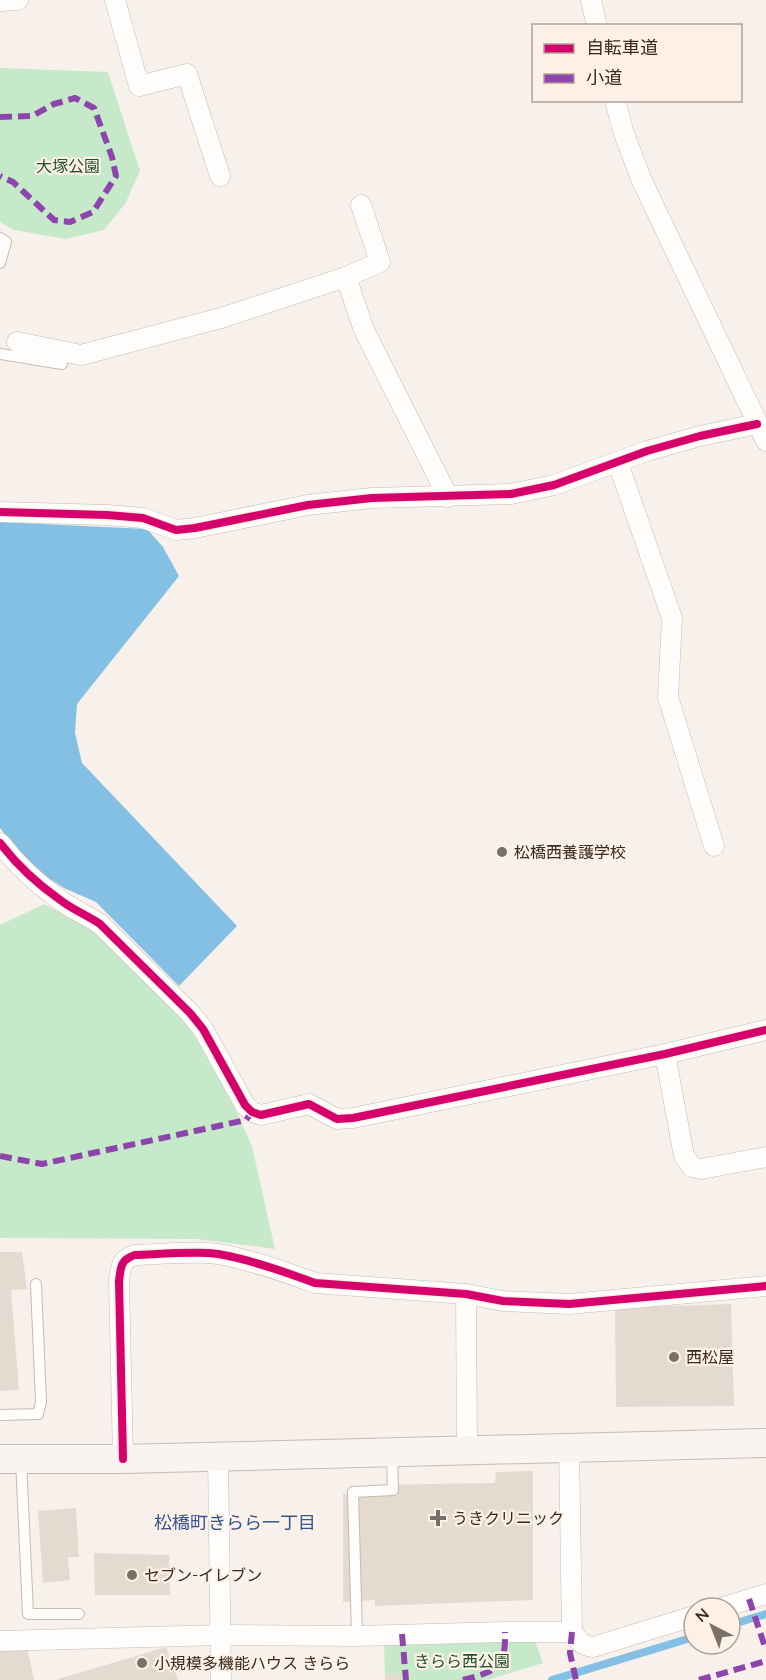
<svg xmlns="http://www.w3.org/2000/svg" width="766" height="1680" font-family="Quicksand,'Noto Sans JP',sans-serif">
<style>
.green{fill:#c6eac9}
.water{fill:#83c0e3}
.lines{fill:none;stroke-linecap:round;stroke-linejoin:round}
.stream{stroke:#83c0e3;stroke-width:8}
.building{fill:#e5dad0}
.lane-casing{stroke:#c4bbb3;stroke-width:12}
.street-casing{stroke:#c4bbb3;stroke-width:21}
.secondary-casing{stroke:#c4bbb3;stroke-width:30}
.lane{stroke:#fefdfc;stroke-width:10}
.street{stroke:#fefdfc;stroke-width:20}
.secondary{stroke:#f9f4f2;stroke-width:28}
.quiet{stroke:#8e44ad;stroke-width:6;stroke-dasharray:12 6;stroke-linecap:butt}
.cycleway-casing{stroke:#fdf0e6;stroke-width:11}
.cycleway{stroke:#d6006c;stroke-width:8}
.poi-dot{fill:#7b7068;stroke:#fdf0e6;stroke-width:2}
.labels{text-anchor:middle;stroke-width:4.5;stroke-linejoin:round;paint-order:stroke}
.park-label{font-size:16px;fill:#1c532d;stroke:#fdf0e6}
.poi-label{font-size:16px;fill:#372b21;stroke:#fdf0e6;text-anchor:start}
.neighbourhood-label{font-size:18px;fill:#32568e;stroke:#fdf0e6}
</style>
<rect width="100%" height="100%" fill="#f8f1eb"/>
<g class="green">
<polygon points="0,68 108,72 140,171 125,204 104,230 66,239 14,230 0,222"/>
<polygon points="44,904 100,934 156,990 190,1028 233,1104 252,1146 275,1249 197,1239 0,1238 0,925"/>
<polygon points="535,1641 543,1663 488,1680 385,1680 384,1645"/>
</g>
<polygon class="water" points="0,522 147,529 163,547 179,576 77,704 75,733 82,763 237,926 179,986 96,902 64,888 30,866 0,828"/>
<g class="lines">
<g class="stream">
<polyline points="730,1625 766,1614"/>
<polyline points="552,1680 694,1637"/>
</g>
</g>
<g class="building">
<polygon points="0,1252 22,1252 27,1289 11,1290 19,1390 0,1391"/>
<polygon points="731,1304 734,1406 616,1407 615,1308"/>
<polygon points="533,1471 533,1600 375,1606 375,1600 343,1602 343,1494 372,1494 371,1485 495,1483 496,1472"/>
<polygon points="76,1508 79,1557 68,1557 70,1580 43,1583 38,1511"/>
<polygon points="94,1553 169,1555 170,1595 95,1595"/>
<polygon points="27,1647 34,1680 0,1680 0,1650"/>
<polygon points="166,1647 178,1680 58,1680 58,1679"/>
<polygon points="399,1673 400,1680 385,1680 385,1675"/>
</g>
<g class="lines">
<defs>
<g id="lane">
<polyline points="0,238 6,242 0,263"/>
<polyline points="0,354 62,364"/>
<polyline points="0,1415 38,1414 41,1402 36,1284"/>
<polyline points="21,1459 28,1614 79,1614"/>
<polyline points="357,1636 353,1492 393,1490 392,1453"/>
</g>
<g id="street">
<polyline points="115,0 139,86 187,74 220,176"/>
<polyline points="591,0 597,26"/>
<polyline points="0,1 18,0"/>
<polyline points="615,100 623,131 642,181 766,441"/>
<polyline points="346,277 380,262 361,205"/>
<polyline points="17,342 81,355 221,318 346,277 364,330 448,497"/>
<polyline points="618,463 672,618 668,697 714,846"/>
<polyline points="0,512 107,515 143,518 176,530 195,528 308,505 372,498 511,494 554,485 647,451 700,436 757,424"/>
<path d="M0,843C17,865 36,883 59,899C71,909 87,915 100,924L190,1013L203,1029L245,1105L252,1112L261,1115L309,1104L337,1119L353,1118L665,1054L766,1030"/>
<polyline points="665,1054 684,1156 692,1167 701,1169 766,1157"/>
<polyline points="466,1294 467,1450"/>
<polyline points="218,1456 221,1680"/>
<path d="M123,1459L119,1281C121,1267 120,1260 135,1255C159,1254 184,1252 209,1253C237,1255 288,1273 315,1283L466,1294L503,1301L569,1304L766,1286"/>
<polyline points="721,1608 766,1594"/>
<path d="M572,1632C578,1640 582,1646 593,1647L694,1616"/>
<polyline points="0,1641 221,1635 357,1636 505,1632 572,1632 569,1447"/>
</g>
<polyline id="secondary" points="0,1459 123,1459 766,1443"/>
</defs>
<use href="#lane" class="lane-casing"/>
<use href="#street" class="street-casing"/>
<use href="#secondary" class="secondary-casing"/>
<use href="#lane" class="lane"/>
<use href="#street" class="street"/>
<use href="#secondary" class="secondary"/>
<g class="quiet">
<polyline points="0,117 32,116 54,104 75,98 94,108 112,157 116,176 93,212 70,222 54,220 13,182 0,176"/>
<polyline points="0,1156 42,1164 246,1120 252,1112"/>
<polyline points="749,1599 766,1650"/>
<polyline points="572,1632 570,1653 576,1680"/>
<polyline points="402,1634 406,1680"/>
<path d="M463,1680C496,1671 506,1669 505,1632"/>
<polyline points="699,1680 766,1661"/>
</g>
<defs>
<g id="cycleway">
<polyline points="0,512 107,515 143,518 176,530 195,528 308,505 372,498 511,494 554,485 647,451 700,436 757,424"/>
<path d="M0,843C17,865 36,883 59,899C71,909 87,915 100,924L190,1013L203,1029L245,1105L252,1112L261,1115L309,1104L337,1119L353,1118L665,1054L766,1030"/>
<path d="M123,1459L119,1281C121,1267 120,1260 135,1255C159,1254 184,1252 209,1253C237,1255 288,1273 315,1283L466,1294L503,1301L569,1304L766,1286"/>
</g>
</defs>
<use href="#cycleway" class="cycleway-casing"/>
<use href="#cycleway" class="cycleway"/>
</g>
<g class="poi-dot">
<circle cx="502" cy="852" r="6"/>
<circle cx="674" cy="1357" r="6"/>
<path d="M435 1509h6v6h6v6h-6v6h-6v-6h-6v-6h6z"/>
<circle cx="132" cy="1575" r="6"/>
<circle cx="142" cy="1663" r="6"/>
</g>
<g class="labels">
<g class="park-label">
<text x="68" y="172">大塚公園</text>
<text x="462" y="1667">きらら西公園</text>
</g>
<g class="poi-label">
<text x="514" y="858">松橋西養護学校</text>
<text x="686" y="1363">西松屋</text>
<text x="452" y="1524">うきクリニック</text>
<text x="144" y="1581">セブン-イレブン</text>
<text x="154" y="1669">小規模多機能ハウス きらら</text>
</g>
<g class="neighbourhood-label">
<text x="235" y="1529">松橋町きらら一丁目</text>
</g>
</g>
<rect x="532" y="24" width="210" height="78" fill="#fdf0e6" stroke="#aea197" stroke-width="1.5"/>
<rect x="544" y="44" width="30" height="9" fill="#d6006c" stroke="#aea197" stroke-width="1.5"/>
<text x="586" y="54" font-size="18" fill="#372b21">自転車道</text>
<rect x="544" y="74" width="30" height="9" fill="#8e44ad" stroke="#aea197" stroke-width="1.5"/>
<text x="586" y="84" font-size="18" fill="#372b21">小道</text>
<g transform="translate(712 1626) rotate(318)"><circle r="28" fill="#fdf0e6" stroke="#aea197" stroke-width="1.5"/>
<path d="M0-4.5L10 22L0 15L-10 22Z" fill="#7b7068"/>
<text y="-9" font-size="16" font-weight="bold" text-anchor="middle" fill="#372b21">N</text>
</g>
</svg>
